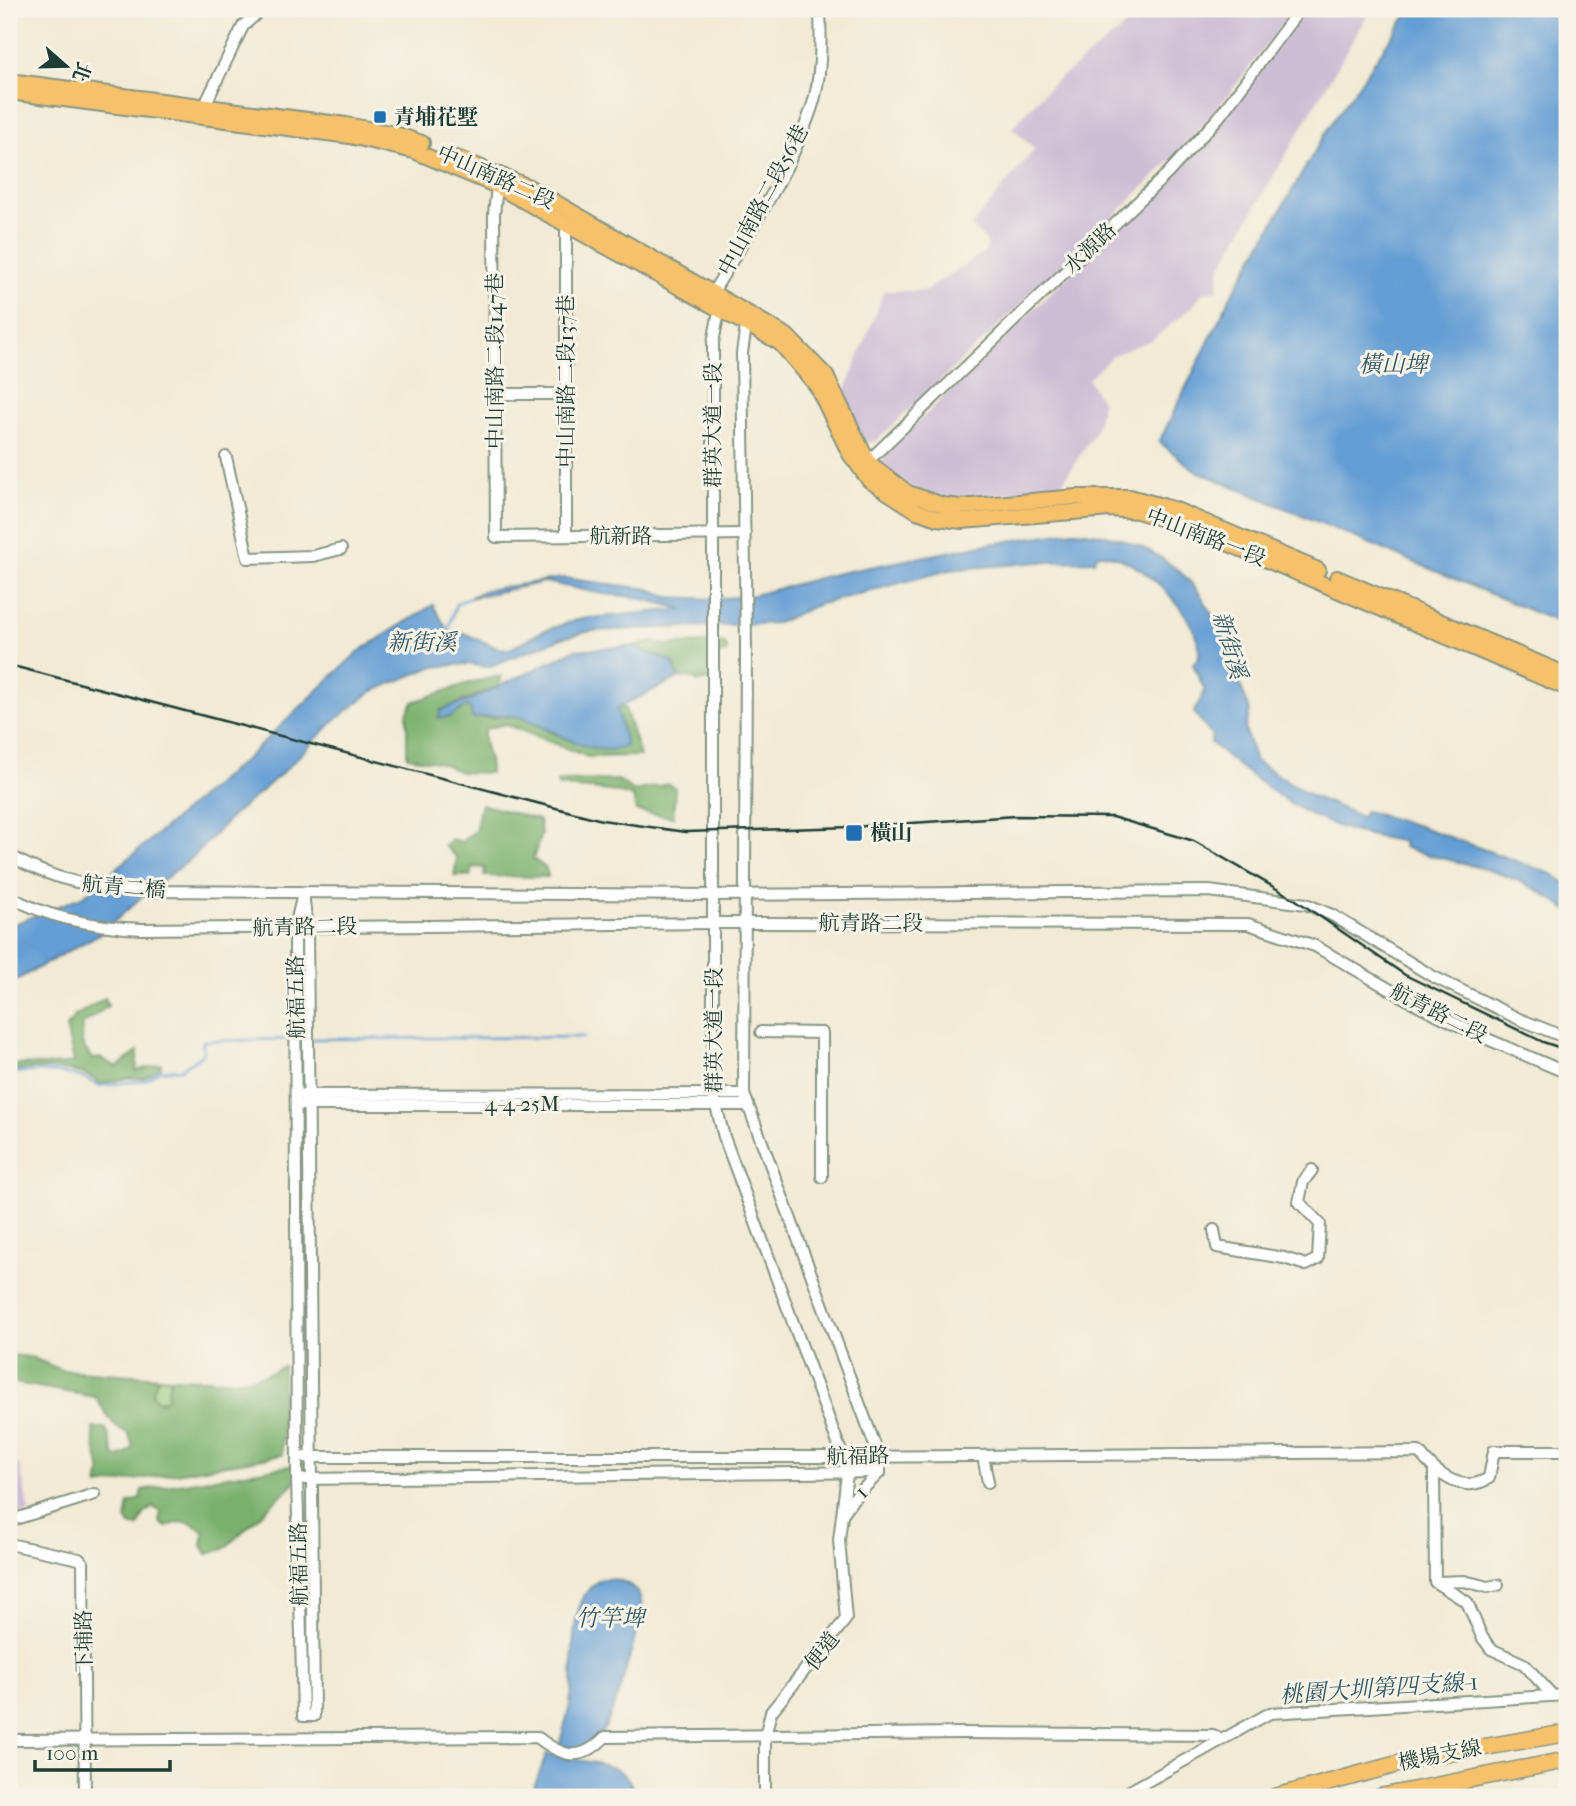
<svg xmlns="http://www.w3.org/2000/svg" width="1576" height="1806" font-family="'IM FELL French Canon','Noto Serif TC',serif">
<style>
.industrial{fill:#ccbed4}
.green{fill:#97cc7d;stroke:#5b8458;stroke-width:2}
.forest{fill:#79b06c;stroke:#4c7650;stroke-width:2}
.water{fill:#659ed4;stroke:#426e84;stroke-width:2}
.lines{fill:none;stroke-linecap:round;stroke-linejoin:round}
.stream{stroke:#659ed4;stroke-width:2.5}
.minor-casing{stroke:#889484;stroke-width:14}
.major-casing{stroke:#889484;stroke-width:18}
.highway-casing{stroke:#889484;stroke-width:19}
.minor{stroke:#fff;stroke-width:10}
.major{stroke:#f5c16b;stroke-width:14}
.highway{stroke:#f5c16b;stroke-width:16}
.rail{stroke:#1f3d34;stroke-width:2.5}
.poi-dot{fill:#1f6fb2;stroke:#f7f3e8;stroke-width:2.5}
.labels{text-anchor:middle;stroke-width:6;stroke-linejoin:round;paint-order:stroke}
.poi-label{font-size:21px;font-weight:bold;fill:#1f3d34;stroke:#f7f3e8;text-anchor:start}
.street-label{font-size:21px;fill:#1f3d34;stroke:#f7f3e8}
.water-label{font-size:23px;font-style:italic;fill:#345a64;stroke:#f7f3e8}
</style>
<rect width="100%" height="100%" fill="#f7f3e8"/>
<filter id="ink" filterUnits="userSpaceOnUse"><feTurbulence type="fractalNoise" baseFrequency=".0143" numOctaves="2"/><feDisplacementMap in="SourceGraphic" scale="14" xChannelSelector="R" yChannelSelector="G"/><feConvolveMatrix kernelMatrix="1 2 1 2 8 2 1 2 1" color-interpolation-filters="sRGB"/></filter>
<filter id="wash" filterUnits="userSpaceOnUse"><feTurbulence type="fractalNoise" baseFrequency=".00686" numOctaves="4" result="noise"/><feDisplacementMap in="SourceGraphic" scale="28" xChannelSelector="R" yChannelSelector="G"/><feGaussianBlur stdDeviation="1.57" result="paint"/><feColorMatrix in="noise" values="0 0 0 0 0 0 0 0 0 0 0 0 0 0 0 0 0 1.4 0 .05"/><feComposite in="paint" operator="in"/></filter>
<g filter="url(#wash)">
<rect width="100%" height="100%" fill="#f1ead4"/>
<g class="industrial">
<polygon points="1147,9 1293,9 1223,102 1185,146 1096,234 875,442 867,442 859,435 843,397 884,291 925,291 985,252 988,243 971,226 1035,149 1012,128 1049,87"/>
<polygon points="1307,9 1371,9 1220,268 1217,291 1203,292 1192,307 1152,340 1113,355 1088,379 1102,402 1096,430 1059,488 971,498 935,496 914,489 878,461 1150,196 1241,96"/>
<polygon points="9,1464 19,1464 29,1512 9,1518"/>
</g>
<polygon class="green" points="158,1377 170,1378 167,1400 156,1400 152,1393"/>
<g class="forest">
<polygon points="655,642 666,645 723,642 727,647 726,653 714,654 709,680 698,682 691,677 678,678 673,662 632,646"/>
<path d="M502,676L499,686L441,710L450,717L465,706L471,709L473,718L520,717L573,742L617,708H625L640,756L588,757L505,724L485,729C481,746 491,756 490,773L461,772L438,762L407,757V713L413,702L472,682Z"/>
<path d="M619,780L633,791L668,784L675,788L673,817L636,811L633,797C609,788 584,790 558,786L557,781Z"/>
<polygon points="481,804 539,820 541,834 533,859 546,868 548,877 484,876 485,868 473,867 470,876 454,876 457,858 444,845 452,839 461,842 475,831"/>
<path d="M105,998L108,1006L83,1024L82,1044L92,1059L100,1058L117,1067L138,1051L136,1071L161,1064V1068L144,1078H128L100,1084C83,1066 32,1067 9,1072V1065C28,1063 60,1068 74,1062L66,1027L75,1016Z"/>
<path d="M9,1355L31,1357L61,1370L158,1377L152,1393L156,1400L161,1402L167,1399L170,1378C210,1377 247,1388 283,1366L282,1455L98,1486C105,1461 92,1453 93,1428H105C112,1438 109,1447 116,1457L125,1455L133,1447L128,1433L115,1426L95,1397L9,1382Z"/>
<path d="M307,1463L311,1467L224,1549L207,1554L202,1545L204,1533C191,1520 183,1519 166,1527L159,1521L161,1512L153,1507L144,1514L138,1527L130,1525L126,1519L129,1503L140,1499L142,1490Z"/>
</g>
<g class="water">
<polygon points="1411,9 1548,9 1567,40 1567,626 1196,471 1159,442 1230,298 1327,130"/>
<path d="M1074,531C1127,534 1182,559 1208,607C1227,639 1236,677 1250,711L1245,729L1255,761L1312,796L1362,817L1365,811L1419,826L1552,874L1567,884V910C1520,872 1470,866 1413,851L1403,847L1404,842C1381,837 1356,834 1334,825C1292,810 1245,772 1211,743L1212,736L1194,712L1205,691L1193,664L1199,656C1203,617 1136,552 1098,554L1094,561L1039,562L949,570L817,605L777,623L591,631L562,638L488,667L467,664L432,667L371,692L333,722L280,775L233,815L192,858L148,891L103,932L9,984V926L84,896L248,757L358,652L433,605L448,631H459L498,648L510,649L543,631L580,619L683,609L635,597L603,594L545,582L469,598L485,590L562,578L649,589L670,597L712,599L750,596L834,574L983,545Z"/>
<path d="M632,646L673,662L678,678L617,708L626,746C593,761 553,728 522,718C507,713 488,717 472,718L471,709L466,706L450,717L438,718L441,710L468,701L575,650Z"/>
<path d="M602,1579C617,1578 636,1583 641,1600C645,1616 613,1713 604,1729C600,1735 592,1746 586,1748C578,1752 567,1747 559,1746C563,1730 569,1714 571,1697C575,1665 565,1597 602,1579Z"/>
<path d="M547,1753C578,1766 627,1754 636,1797H536L533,1790Z"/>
</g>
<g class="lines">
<g class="stream">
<polyline points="448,631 456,604 469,598"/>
<polyline points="310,1039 584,1037"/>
<path d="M9,1073C40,1071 73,1069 100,1086L146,1080L159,1071L181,1069L203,1054V1041L293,1039"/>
</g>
</g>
</g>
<g filter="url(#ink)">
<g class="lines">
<defs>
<g id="minor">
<polyline points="204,107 243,26 255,15"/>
<polyline points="497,186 494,214 496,537 745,534"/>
<polyline points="566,225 566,536"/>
<path d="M709,299C744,239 788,177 811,110C822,79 821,41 820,9"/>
<polyline points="720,306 713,343 713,1094 724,1137 843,1457 847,1474 839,1540 846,1619 771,1712 765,1736 765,1797"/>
<polyline points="747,319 742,353 746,646 744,1094 879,1456 880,1472"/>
<polyline points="495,394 565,394"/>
<polyline points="226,457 248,558 313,556 341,549"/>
<polyline points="865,464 1168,173 1219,117 1300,9"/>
<path d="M9,855C52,881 99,889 148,891L714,895L1209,891L1306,904L1332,915L1432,976L1519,1019L1567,1038"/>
<polygon points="303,893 307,926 314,1716 303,1716 297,1479 295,928"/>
<path d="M9,896C49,919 96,927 142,929L714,923L1248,924L1315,946L1408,1000L1478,1035L1567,1073"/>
<polyline points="761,1032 822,1033 822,1177"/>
<polyline points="302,1095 744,1094"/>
<polyline points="302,1105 747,1105"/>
<polyline points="1214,1230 1217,1247 1284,1258 1306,1265 1318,1259 1320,1224 1299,1202 1303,1182 1312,1170"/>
<polyline points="983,1456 988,1482"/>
<path d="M305,1457H843L1419,1452C1435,1473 1462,1495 1489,1478L1494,1451H1567"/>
<polyline points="1434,1472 1435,1582 1467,1602 1482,1637 1491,1649 1524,1664 1552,1695"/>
<polyline points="304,1479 880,1472"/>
<polyline points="844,1512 853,1499 880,1472"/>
<polyline points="9,1521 95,1494"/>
<polyline points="9,1544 79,1559 83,1563 85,1797"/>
<polyline points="1438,1582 1464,1581 1488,1587 1498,1585"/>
<path d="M9,1740L537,1737C563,1757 580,1763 605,1737L962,1733L1213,1735L1221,1740"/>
<polyline points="1119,1797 1270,1713 1567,1695"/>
</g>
<g id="major">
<polyline points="9,81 346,125 395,134 422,143"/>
<polyline points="9,92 350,136 414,151 497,186 780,343 817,386 850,454 869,480 917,511 937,518 962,521 1110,509 1137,511 1192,528 1567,688"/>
<polyline points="457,158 527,186 787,336 826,376 868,462 908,493 943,505 961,507 1076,497 1130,497 1176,510 1318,570"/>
<polyline points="1337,578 1567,675"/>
</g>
<g id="highway">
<polyline points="1275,1797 1420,1758 1567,1733"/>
<polyline points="1380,1797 1567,1760"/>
</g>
</defs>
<use href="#minor" class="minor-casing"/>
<use href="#major" class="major-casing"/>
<use href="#highway" class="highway-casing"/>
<use href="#minor" class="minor"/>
<use href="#major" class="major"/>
<use href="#highway" class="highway"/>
<polyline class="rail" points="9,665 602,820 685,832 852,827 1016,816 1112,817 1194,841 1296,900 1405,975 1543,1042 1567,1050"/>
</g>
</g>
<g class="poi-dot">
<rect x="373" y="110" width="14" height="14" rx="3.5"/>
<rect x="845" y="824" width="18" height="18" rx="3.5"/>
</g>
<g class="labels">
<g class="poi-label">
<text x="394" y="124">青埔花墅</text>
<text x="870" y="840">橫山</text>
</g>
<g class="street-label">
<text transform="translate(496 177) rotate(24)" y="7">中山南路二段</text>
<text transform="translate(763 200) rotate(-62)" y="7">中山南路二段56巷</text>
<text transform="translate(1090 248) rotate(-44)" y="7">水源路</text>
<text transform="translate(495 361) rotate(-90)" y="7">中山南路二段147巷</text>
<text transform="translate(566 381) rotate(-90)" y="7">中山南路二段137巷</text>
<text transform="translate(713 425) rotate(-90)" y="7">群英大道一段</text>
<text x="621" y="543">航新路</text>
<text transform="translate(1206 537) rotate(21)" y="7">中山南路一段</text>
<text transform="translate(124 887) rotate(5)" y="7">航青二橋</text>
<text x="871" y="930">航青路二段</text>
<text transform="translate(305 927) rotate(-1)" y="7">航青路二段</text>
<text transform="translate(296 997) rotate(-91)" y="7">航福五路</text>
<text transform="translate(1439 1013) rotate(27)" y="7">航青路二段</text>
<text transform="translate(714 1030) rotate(-90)" y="7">群英大道一段</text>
<text x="522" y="1111">4-4-25M</text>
<text transform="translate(858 1456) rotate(-1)" y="7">航福路</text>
<text transform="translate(861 1492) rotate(-46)" y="7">1</text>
<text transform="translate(299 1564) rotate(-91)" y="7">航福五路</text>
<text transform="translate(84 1641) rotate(-91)" y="7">下埔路</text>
<text transform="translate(822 1651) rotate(-52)" y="7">便道</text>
<text transform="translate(1440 1755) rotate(-11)" y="7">機場支線</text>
</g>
<g class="water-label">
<text x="1393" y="372">橫山埤</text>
<text x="422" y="650">新街溪</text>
<text transform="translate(1230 645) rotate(74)" y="8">新街溪</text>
<text x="610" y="1626">竹竿埤</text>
<text transform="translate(1379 1688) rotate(-4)" y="8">桃園大圳第四支線-1</text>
</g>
</g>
<rect width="1576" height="1806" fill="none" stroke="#f7f3e8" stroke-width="35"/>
<g transform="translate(66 66) rotate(110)" stroke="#f7f3e8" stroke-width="5" paint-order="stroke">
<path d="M0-5L12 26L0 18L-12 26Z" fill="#1f3d34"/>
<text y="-10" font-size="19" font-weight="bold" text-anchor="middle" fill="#1f3d34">北</text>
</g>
<path d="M35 1760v10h135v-10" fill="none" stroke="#1f3d34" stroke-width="3.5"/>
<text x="46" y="1760" font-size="21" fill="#1f3d34" stroke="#f7f3e8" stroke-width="5" paint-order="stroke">100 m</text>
</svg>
